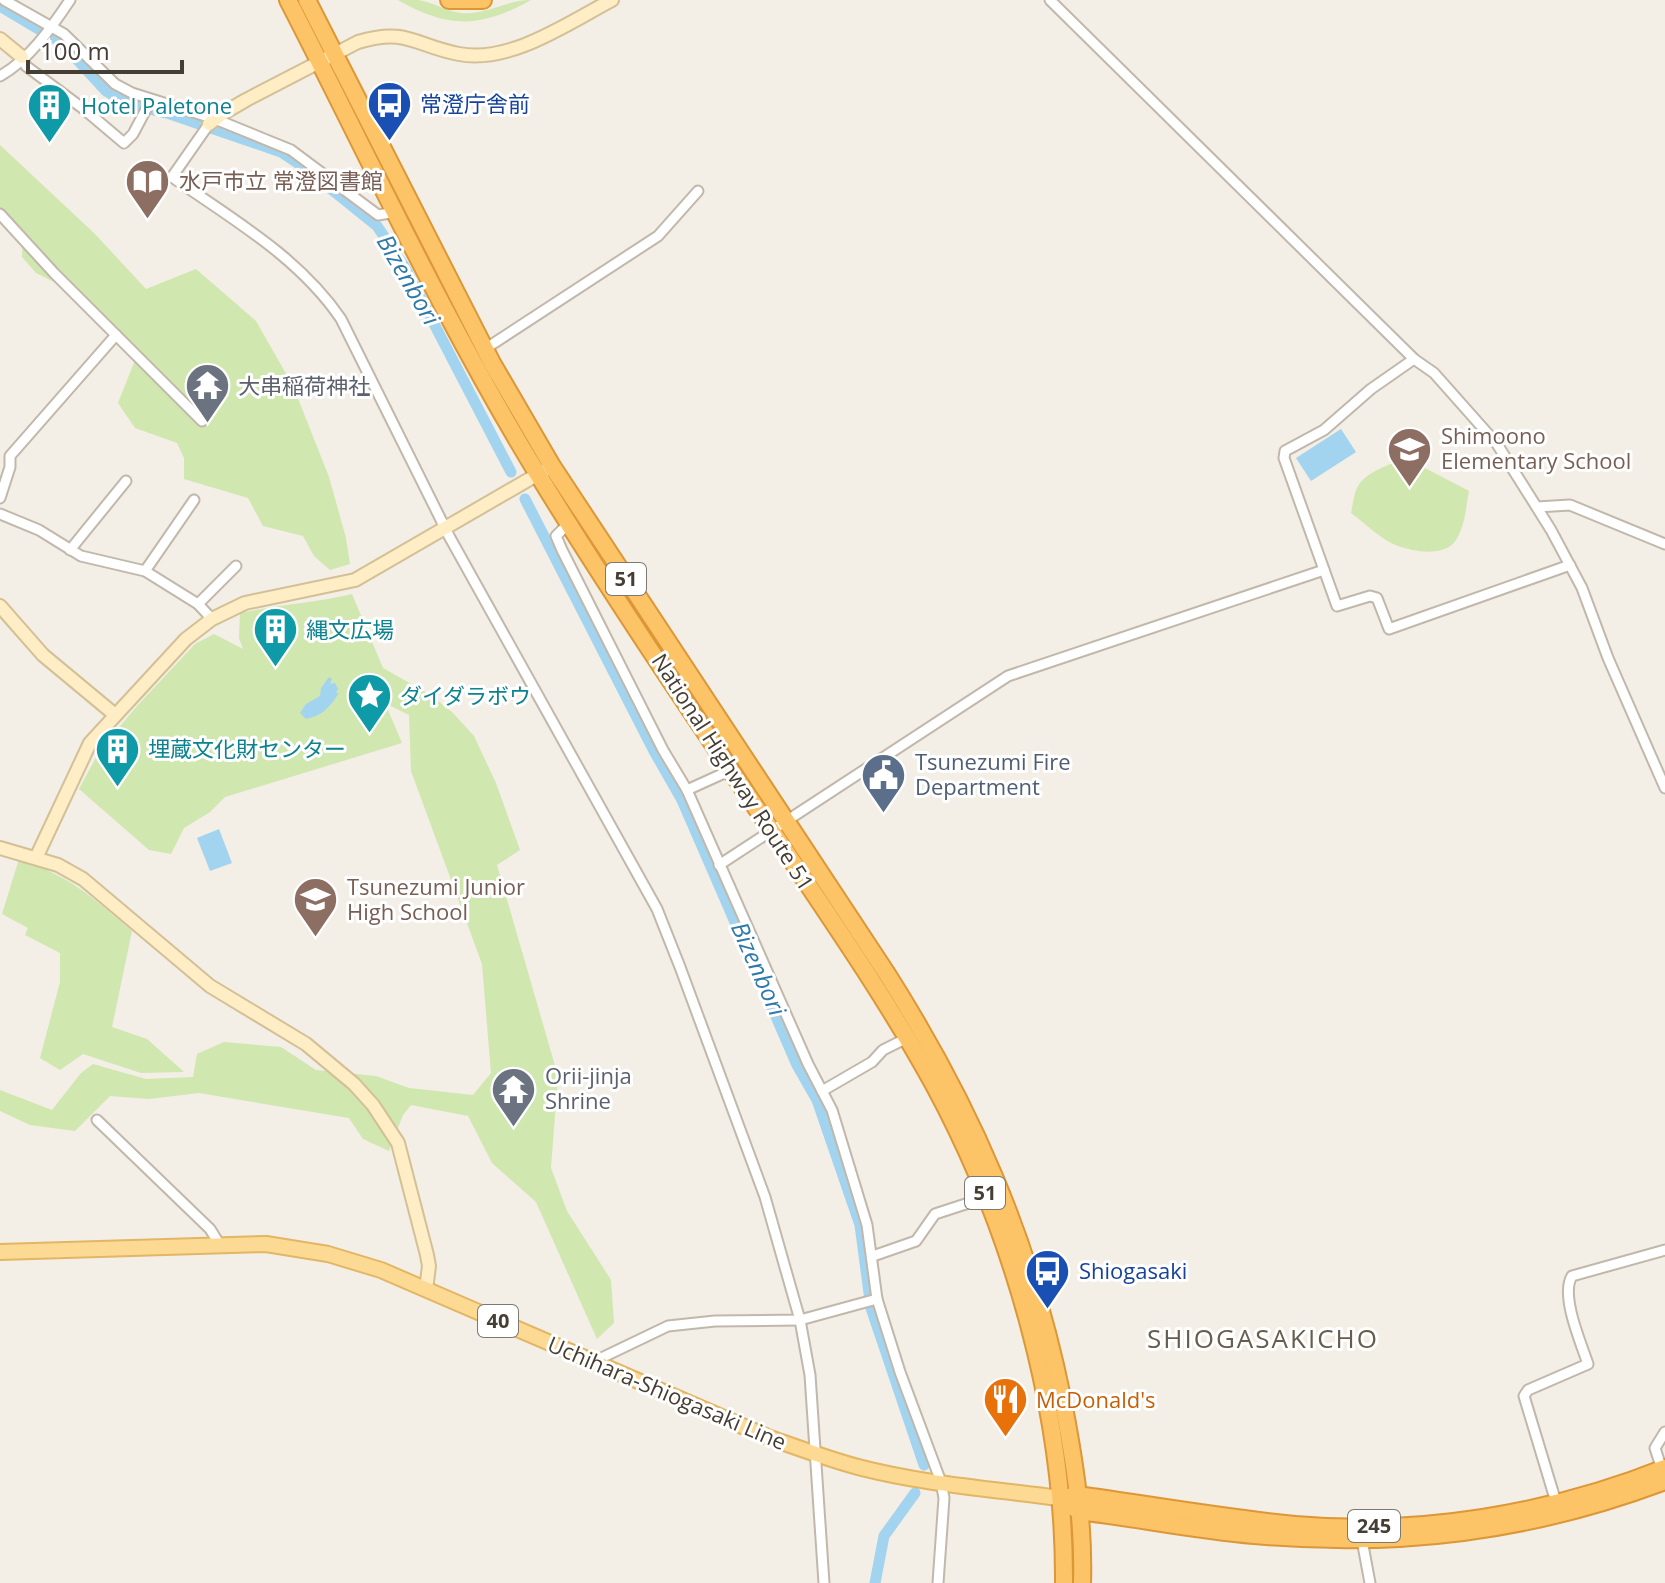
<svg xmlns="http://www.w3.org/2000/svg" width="1665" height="1583" font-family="'Open Sans','Noto Sans JP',sans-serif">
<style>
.green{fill:#d0e7af}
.water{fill:#a2d4ef}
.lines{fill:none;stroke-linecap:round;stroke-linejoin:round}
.canal{stroke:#a2d4ef;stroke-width:11}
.street-casing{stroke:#c1b8ab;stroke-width:13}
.secondary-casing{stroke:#d3c096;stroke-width:16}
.primary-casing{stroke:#e2b664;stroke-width:18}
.highway-casing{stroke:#dc9737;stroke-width:20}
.street{stroke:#fff;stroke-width:9}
.secondary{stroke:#feedc5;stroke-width:12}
.primary{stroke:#fdda94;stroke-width:14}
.highway{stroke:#fcc367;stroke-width:16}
.labels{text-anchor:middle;stroke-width:6;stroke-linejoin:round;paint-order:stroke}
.shield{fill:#fff;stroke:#7d7872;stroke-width:2}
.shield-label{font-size:20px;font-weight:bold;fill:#453e35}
.transit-label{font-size:22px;fill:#164399;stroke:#fff;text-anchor:start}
.culture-label{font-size:22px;fill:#0d838f;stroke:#fff;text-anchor:start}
.education-label{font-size:22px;fill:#785e54;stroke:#fff;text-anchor:start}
.worship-label{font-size:22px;fill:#5b616d;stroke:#fff;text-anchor:start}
.service-label{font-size:22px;fill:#4e5e75;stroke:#fff;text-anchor:start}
.street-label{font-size:22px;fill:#453e35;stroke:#fff}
.food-label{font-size:22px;fill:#c56008;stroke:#fff;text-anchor:start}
.water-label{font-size:24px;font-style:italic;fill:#2e7aa8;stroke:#fff}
.quarter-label{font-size:26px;letter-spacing:2px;fill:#685c4d;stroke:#fff}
</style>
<rect width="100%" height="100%" fill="#f3eee6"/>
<g class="green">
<path d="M398,0C404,0 411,0 418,0C432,2 446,11 461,13C487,15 507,0 531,0C481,28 448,29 398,0Z"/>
<polygon points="0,145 94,233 146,289 196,269 256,321 293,386 329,477 346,538 350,564 330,570 314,556 303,536 263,526 248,498 184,479 184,458 177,443 135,428 118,403 139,350 88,299 36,273 22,257 23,230 0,218"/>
<path d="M1404,457L1469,491C1466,507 1465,526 1456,540C1445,557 1415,552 1398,546C1381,540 1365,523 1351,513C1353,505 1354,493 1358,486C1368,470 1390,466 1404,457Z"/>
<path d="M352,594L383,668L431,695L453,713L474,736L496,783L520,850L497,865L558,1076L551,1168L567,1211L611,1280L614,1323L597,1339L536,1202L492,1163L468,1116L411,1105L403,1115L389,1151L363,1139L349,1118L199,1093L149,1099L110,1096L75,1131L30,1125L0,1111V1090L52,1110L81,1073L93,1064L146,1079L193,1077L197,1054L224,1042L281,1047L316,1070L376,1076L409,1088L473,1095L491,1073L482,964L411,771L409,715L385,703L402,743L225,797L210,812L184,828L171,854L149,850L79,789L100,750L137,706L195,644L214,634L243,649L239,638L240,613C277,605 315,603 352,594Z"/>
<path d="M19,859C70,876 92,897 132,931L112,1027L147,1039L184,1072L141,1073L83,1054L60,1070L40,1058L60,982V953L25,935L28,928L2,914Z"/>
</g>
<g class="water">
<polygon points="1341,429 1356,452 1311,481 1296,458"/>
<path d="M329,677L332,679L330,684L335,683L338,689L336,693H339C330,707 322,716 306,719L300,713L306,704L320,696L321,688Z"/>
<polygon points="219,829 232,863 210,871 197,838"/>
</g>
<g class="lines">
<g class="canal">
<polyline points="0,6 62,43 106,91 129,104 170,114 281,152 305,168 377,226 404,266 511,472"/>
<polyline points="525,499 654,751 682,800 797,1065 817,1100 860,1225 871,1308 924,1465"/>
<polyline points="875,1583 884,1536 915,1493"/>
</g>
<defs>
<g id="street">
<polyline points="4,0 64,34 115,84 132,93 215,119 291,150 378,215 396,212"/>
<polyline points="1050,0 1414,359 1434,373 1497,444 1551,530 1582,588 1608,658 1665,788"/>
<polyline points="22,57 26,66 85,110 124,143 133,134 151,100"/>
<path d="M0,76C29,60 52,27 70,0"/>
<path d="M209,124L172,177C232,219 299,257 341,319L449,536L657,909L680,967L765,1197L800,1320L810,1375L824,1583"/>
<polyline points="0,214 54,273 202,421"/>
<polyline points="485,349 658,236 698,191"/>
<polyline points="1414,359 1371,389 1324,430 1285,451 1284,458 1337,606 1370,596 1377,598 1389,629 1570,565"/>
<polyline points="0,498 10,467 10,456 116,335"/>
<polyline points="1537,507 1570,505 1665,544"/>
<polyline points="0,514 39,530 81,556 145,571 198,604 212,619"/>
<polyline points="569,523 556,536 562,550 663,750 687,790 808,1064 832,1110 867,1225 877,1299 900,1372 941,1482 944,1498 938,1583"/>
<polyline points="70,550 126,481"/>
<polyline points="145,571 194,500"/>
<polyline points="198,604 236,566"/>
<polyline points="687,790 731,770"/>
<polyline points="719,865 1008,676 1324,570"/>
<polyline points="822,1091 872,1062 883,1050 907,1038"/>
<polyline points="97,1120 210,1229 220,1245"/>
<polyline points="873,1256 916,1241 935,1214 987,1197"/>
<polyline points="593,1362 668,1326 715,1321 800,1320 877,1299"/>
<polyline points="1663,1473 1655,1448 1665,1432"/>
<path d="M1556,1502L1524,1396L1528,1390L1588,1364C1581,1343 1560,1295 1572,1276L1665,1250"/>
<polyline points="1362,1540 1370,1583"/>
</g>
<g id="secondary">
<polyline points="0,39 22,57"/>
<path d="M209,124L222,114L246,100L358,42C408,27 415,46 459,54C510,64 568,23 612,0"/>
<polyline points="0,606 43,655 114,714"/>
<polyline points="0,848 58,865 83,879 210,986 306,1044 354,1084 373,1105 398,1143 427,1255 429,1266 426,1290"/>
<polyline points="36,858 90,743 186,639 212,619 245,603 355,580 552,466"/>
</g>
<path id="primary" d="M0,1252L266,1244L328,1254L381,1270L770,1438C799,1448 828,1459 858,1467C923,1484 992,1489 1059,1498"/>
<g id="highway">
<path d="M288,0C370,159 445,323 539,476C615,600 698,722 780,843C833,922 888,1001 934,1085C1014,1233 1065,1414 1064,1583"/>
<path d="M307,0L492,363L552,466L887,974C972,1108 1030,1241 1062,1397C1074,1458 1084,1521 1082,1583"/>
<polyline points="449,0 483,0"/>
<path d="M1068,1497L1078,1495C1150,1505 1223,1518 1295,1525C1418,1536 1550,1514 1665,1468"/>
<path d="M1070,1505L1079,1511C1137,1518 1195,1530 1254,1535C1398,1548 1530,1532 1665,1481"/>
</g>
</defs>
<use href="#street" class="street-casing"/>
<use href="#secondary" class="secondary-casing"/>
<use href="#primary" class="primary-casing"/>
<use href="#highway" class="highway-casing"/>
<use href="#street" class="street"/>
<use href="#secondary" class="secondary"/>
<use href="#primary" class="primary"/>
<use href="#highway" class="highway"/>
</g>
<defs>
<symbol id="bus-pin" viewBox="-11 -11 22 30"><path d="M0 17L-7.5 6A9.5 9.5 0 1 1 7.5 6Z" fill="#1a4fb4" stroke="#fff"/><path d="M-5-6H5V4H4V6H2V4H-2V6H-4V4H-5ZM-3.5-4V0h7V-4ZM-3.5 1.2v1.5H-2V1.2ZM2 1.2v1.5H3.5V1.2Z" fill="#fff"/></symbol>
<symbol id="building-pin" viewBox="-11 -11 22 30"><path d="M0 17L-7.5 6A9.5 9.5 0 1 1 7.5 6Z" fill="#0f9aa8" stroke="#fff"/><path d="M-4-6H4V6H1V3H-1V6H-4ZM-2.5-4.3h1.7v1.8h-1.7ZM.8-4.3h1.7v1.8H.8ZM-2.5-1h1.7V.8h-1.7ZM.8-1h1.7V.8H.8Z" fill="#fff"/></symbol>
<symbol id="library-pin" viewBox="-11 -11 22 30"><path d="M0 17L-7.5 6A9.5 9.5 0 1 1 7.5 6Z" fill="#8d6e63" stroke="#fff"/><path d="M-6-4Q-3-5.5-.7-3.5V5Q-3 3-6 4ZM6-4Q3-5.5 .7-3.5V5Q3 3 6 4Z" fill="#fff"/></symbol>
<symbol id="temple-pin" viewBox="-11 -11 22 30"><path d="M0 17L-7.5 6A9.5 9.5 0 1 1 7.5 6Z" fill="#6b7280" stroke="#fff"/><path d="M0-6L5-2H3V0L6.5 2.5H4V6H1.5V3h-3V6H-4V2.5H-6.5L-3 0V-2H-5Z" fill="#fff"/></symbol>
<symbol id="school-pin" viewBox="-11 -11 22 30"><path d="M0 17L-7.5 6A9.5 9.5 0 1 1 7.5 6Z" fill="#8d6e63" stroke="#fff"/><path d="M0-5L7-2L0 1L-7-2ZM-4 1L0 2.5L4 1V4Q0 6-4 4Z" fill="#fff"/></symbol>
<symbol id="sight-pin" viewBox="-11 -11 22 30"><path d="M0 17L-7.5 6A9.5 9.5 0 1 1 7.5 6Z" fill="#0f9aa8" stroke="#fff"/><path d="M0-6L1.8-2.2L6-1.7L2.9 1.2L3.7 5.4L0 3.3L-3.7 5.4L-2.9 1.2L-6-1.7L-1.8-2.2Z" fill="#fff"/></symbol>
<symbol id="civic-pin" viewBox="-11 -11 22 30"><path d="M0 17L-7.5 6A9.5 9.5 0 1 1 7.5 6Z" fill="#5c6f8a" stroke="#fff"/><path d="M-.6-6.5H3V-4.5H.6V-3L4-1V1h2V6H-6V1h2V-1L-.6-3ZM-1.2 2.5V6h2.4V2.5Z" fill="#fff"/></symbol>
<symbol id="restaurant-pin" viewBox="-11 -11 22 30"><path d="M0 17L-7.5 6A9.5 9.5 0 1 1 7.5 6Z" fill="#e8710a" stroke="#fff"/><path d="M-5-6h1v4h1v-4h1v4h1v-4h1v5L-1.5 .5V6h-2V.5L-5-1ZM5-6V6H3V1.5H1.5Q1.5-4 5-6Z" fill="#fff"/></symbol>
</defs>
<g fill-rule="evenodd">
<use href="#bus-pin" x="364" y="78" width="51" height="69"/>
<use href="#building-pin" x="24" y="80" width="51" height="69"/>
<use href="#library-pin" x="122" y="156" width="51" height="69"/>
<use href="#temple-pin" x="182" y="360" width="51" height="69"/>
<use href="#school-pin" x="1384" y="424" width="51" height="69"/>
<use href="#building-pin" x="250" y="604" width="51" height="69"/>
<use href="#sight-pin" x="344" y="670" width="51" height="69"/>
<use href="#building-pin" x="92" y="724" width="51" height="69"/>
<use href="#civic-pin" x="858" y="750" width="51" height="69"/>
<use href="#school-pin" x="290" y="874" width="51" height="69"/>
<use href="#temple-pin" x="488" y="1064" width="51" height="69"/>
<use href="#bus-pin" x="1022" y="1246" width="51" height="69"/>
<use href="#restaurant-pin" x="980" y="1374" width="51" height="69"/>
</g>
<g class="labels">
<g class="shield">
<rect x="606" y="563" width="40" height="32" rx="6"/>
<rect x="965" y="1177" width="40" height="32" rx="6"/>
<rect x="478" y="1305" width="40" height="32" rx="6"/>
<rect x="1348" y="1510" width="52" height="32" rx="6"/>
</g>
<g class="shield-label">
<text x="626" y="586">51</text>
<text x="985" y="1200">51</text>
<text x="498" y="1328">40</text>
<text x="1374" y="1533">245</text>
</g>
<g class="transit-label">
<text x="420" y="112">常澄庁舎前</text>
<text x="1079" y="1279">Shiogasaki</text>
</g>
<g class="culture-label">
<text x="81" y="114">Hotel Paletone</text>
<text x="306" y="638">縄文広場</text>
<text x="400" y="704">ダイダラボウ</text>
<text x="148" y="757">埋蔵文化財センター</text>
</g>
<g class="education-label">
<text x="179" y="189">水戸市立 常澄図書館</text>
<text x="1441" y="444">Shimoono<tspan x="1441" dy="25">Elementary School</tspan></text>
<text x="347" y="895">Tsunezumi Junior<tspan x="347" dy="25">High School</tspan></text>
</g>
<g class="worship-label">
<text x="238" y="394">大串稲荷神社</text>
<text x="545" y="1084">Orii-jinja<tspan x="545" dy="25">Shrine</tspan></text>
</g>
<g class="service-label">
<text x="915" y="770">Tsunezumi Fire<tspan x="915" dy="25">Department</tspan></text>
</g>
<g class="street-label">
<text transform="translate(733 772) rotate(57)" y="8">National Highway Route 51</text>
<text transform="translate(667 1393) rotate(23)" y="8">Uchihara-Shiogasaki Line</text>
</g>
<g class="food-label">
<text x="1036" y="1408">McDonald's</text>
</g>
<g class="water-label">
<text transform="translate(408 280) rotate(60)" y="8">Bizenbori</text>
<text transform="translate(758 969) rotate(66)" y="8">Bizenbori</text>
</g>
<g class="quarter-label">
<text x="1263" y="1348">SHIOGASAKICHO</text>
</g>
</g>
<path d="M28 60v12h154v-12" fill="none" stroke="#453e35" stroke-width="4"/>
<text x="40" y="60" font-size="24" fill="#453e35" stroke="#ffffff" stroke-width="6" paint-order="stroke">100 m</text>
</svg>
